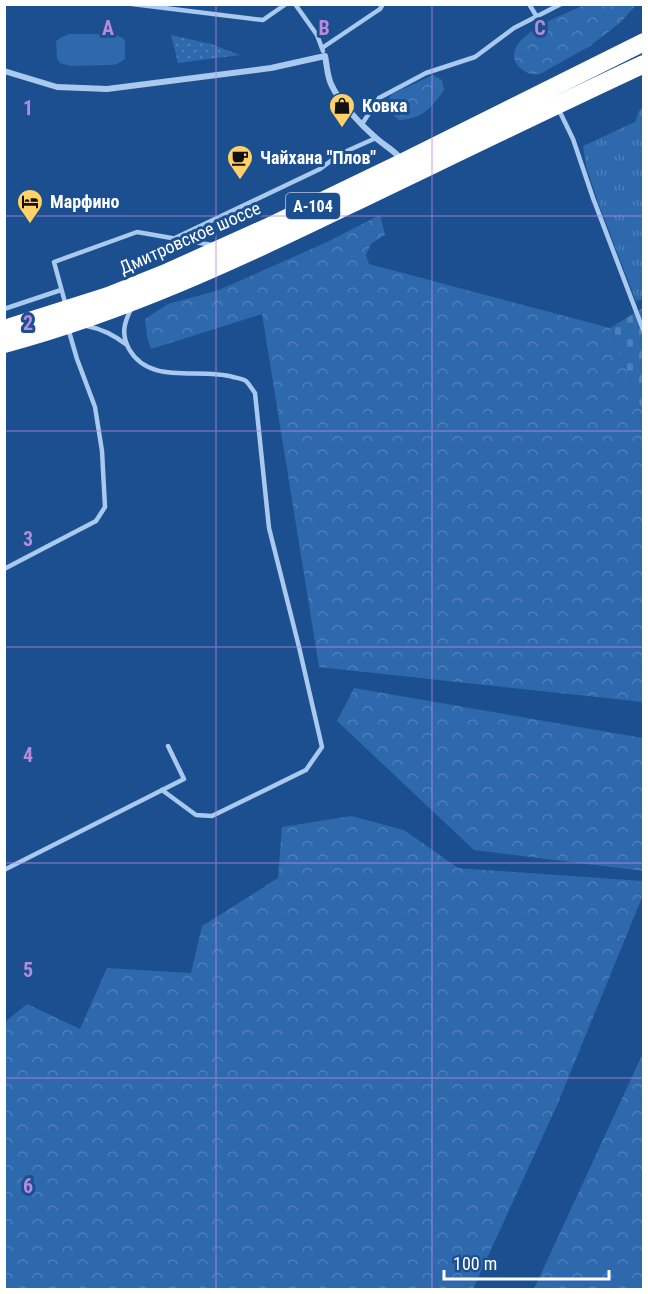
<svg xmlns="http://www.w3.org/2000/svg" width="648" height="1294" font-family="'Roboto Condensed',sans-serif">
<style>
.grass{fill:url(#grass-tufts)}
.forest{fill:url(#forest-crowns)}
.cemetery{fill:url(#cemetery-stones)}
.park{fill:url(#park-dots)}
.pitch{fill:#2e69ad}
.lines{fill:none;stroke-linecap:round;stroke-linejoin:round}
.lane{stroke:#a9c9ee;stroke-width:4.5}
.street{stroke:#a9c9ee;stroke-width:6}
.highway{stroke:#fff;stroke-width:18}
.grid{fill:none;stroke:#b68bdc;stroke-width:1.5;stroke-opacity:0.55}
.labels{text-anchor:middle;stroke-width:6;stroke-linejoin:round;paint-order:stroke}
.shield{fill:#1b4f8f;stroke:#bbcadd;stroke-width:1.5}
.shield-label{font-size:16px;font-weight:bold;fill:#fff}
.poi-label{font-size:18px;font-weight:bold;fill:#fff;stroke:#1b4f8f;text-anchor:start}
.street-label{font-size:18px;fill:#fff;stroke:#1b4f8f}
.grid-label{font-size:20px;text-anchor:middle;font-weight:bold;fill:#b68bdc;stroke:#1b4f8f;stroke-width:6;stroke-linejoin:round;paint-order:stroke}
</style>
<defs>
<pattern id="grass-tufts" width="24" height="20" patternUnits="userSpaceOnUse" patternTransform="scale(1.5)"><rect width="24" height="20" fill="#2e69ad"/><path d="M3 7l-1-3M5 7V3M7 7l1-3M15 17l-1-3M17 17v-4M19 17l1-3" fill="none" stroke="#4d80b9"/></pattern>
<pattern id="forest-crowns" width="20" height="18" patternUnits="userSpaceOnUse" patternTransform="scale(1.5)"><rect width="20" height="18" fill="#2e69ad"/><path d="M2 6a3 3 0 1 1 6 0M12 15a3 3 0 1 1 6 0" fill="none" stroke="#4d80b9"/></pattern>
<pattern id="cemetery-stones" width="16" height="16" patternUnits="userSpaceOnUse" patternTransform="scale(1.5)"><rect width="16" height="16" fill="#2e69ad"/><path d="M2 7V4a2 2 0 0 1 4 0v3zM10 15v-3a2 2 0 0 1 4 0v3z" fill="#4d80b9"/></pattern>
<pattern id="park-dots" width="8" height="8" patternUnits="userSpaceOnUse" patternTransform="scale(1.5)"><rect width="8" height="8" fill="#2e69ad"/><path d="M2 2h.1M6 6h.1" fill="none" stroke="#4d80b9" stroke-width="1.8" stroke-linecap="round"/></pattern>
</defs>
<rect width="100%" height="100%" fill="#1b4f8f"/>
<polygon class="grass" points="643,108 644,299 636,301 599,205 586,166 583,146 635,122 640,109"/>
<g class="forest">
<path d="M586,4L641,5L635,6L621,22L590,46L540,74C537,74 534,75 531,74C526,73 518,67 516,63C502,36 568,13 586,4Z"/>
<path d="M433,75L442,80L444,90C432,107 423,119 399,120L384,106L392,94Z"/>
<polygon points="380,215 385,235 371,244 366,255 369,264 610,328 643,412 643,702 319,667 262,314 151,349 147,337 145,319 168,304 219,290 327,242"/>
<polygon points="354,688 643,738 643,871 474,850 337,721"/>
<polygon points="351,816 404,830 458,868 643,881 643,895 558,1103 473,1289 5,1289 5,1022 27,1004 80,1029 107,968 191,973 202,926 278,878 282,827"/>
<polygon points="643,1053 643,1289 534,1289"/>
</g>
<polygon class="cemetery" points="643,308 643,412 610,328"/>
<polygon class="park" points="171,35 211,44 240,55 178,63"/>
<polygon class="pitch" points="69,34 112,34 121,37 125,40 125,59 117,64 112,65 70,66 60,63 57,59 56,41 60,38"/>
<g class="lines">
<g class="lane">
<polyline points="132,4 263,20 286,4"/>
<polyline points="295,4 317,35 323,51"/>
<polyline points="529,4 537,17"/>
<polyline points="322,48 380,9 383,4"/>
<polyline points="558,108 573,139 593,198 644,332"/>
<polyline points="362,124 379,98 426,73 475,57 514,28 561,4"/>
<polyline points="175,238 320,169 340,154 376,138"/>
<polyline points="66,306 54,262 137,232 212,245"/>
<polyline points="4,309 61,290"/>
<path d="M131,309C124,323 121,334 129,349C150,386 199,367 233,377C237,378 243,379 246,381C249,384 252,389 255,393L269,528L299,647L322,747L306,770L212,816L196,815L162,790"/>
<path d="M87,326C103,329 114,335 127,345"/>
<polyline points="4,569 96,521 105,507 102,451 95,407 77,359 68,328"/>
<polyline points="4,870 184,779 168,746"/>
</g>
<path class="street" d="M4,71L57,87L107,89L271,68L325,56C327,65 327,75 331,84C339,102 361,125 376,138C385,146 394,150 401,159"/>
<g class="highway">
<polyline points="4,329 108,296 168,272 266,228 403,162 644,42"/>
<path d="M4,344C124,312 238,259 349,205C447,158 545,110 644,64"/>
</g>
</g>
<path class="grid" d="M216,4V1290M432,4V1290M4,216H644M4,431H644M4,647H644M4,863H644M4,1078H644"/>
<defs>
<symbol id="shop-pin" viewBox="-11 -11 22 30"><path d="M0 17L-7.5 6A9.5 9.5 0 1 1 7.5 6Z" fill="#ffd166" stroke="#1b4f8f"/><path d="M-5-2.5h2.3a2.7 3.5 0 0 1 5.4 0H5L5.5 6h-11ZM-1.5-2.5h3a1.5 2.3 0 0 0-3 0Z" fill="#111"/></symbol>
<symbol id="cafe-pin" viewBox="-11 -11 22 30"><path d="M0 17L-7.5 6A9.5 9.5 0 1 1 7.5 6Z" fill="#ffd166" stroke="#1b4f8f"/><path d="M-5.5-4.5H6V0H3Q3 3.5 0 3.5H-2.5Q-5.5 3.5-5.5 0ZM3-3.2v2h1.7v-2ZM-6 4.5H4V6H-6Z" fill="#111"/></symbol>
<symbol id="hotel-pin" viewBox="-11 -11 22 30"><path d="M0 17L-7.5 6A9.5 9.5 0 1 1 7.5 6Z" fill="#ffd166" stroke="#1b4f8f"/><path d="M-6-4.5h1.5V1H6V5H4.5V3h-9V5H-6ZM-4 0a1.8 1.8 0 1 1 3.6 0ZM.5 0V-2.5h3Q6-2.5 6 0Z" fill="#111"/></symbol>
</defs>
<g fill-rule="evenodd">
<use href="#shop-pin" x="327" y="91" width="30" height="40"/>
<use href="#cafe-pin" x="225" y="143" width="30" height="40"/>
<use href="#hotel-pin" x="15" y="187" width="30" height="40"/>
</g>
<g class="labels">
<rect class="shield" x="286" y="193" width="54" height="26" rx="4.5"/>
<g class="shield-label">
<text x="313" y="212">А-104</text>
</g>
<g class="poi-label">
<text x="362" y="112">Ковка</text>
<text x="260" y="164">Чайхана "Плов"</text>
<text x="50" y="208">Марфино</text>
</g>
<g class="street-label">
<text transform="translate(190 238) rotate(-24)" y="6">Дмитровское шоссе</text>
</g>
</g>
<g class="grid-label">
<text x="108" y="35">A</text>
<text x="324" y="35">B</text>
<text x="540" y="35">C</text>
<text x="28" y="115">1</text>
<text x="28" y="330">2</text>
<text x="28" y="546">3</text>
<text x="28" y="762">4</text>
<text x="28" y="977">5</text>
<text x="28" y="1193">6</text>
</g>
<rect width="648" height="1294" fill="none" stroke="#ffffff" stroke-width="12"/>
<path d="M444 1270v9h165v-9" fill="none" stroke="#ffffff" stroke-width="3"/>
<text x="453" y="1270" font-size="18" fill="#ffffff" stroke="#1b4f8f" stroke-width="4.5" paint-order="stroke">100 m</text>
</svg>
